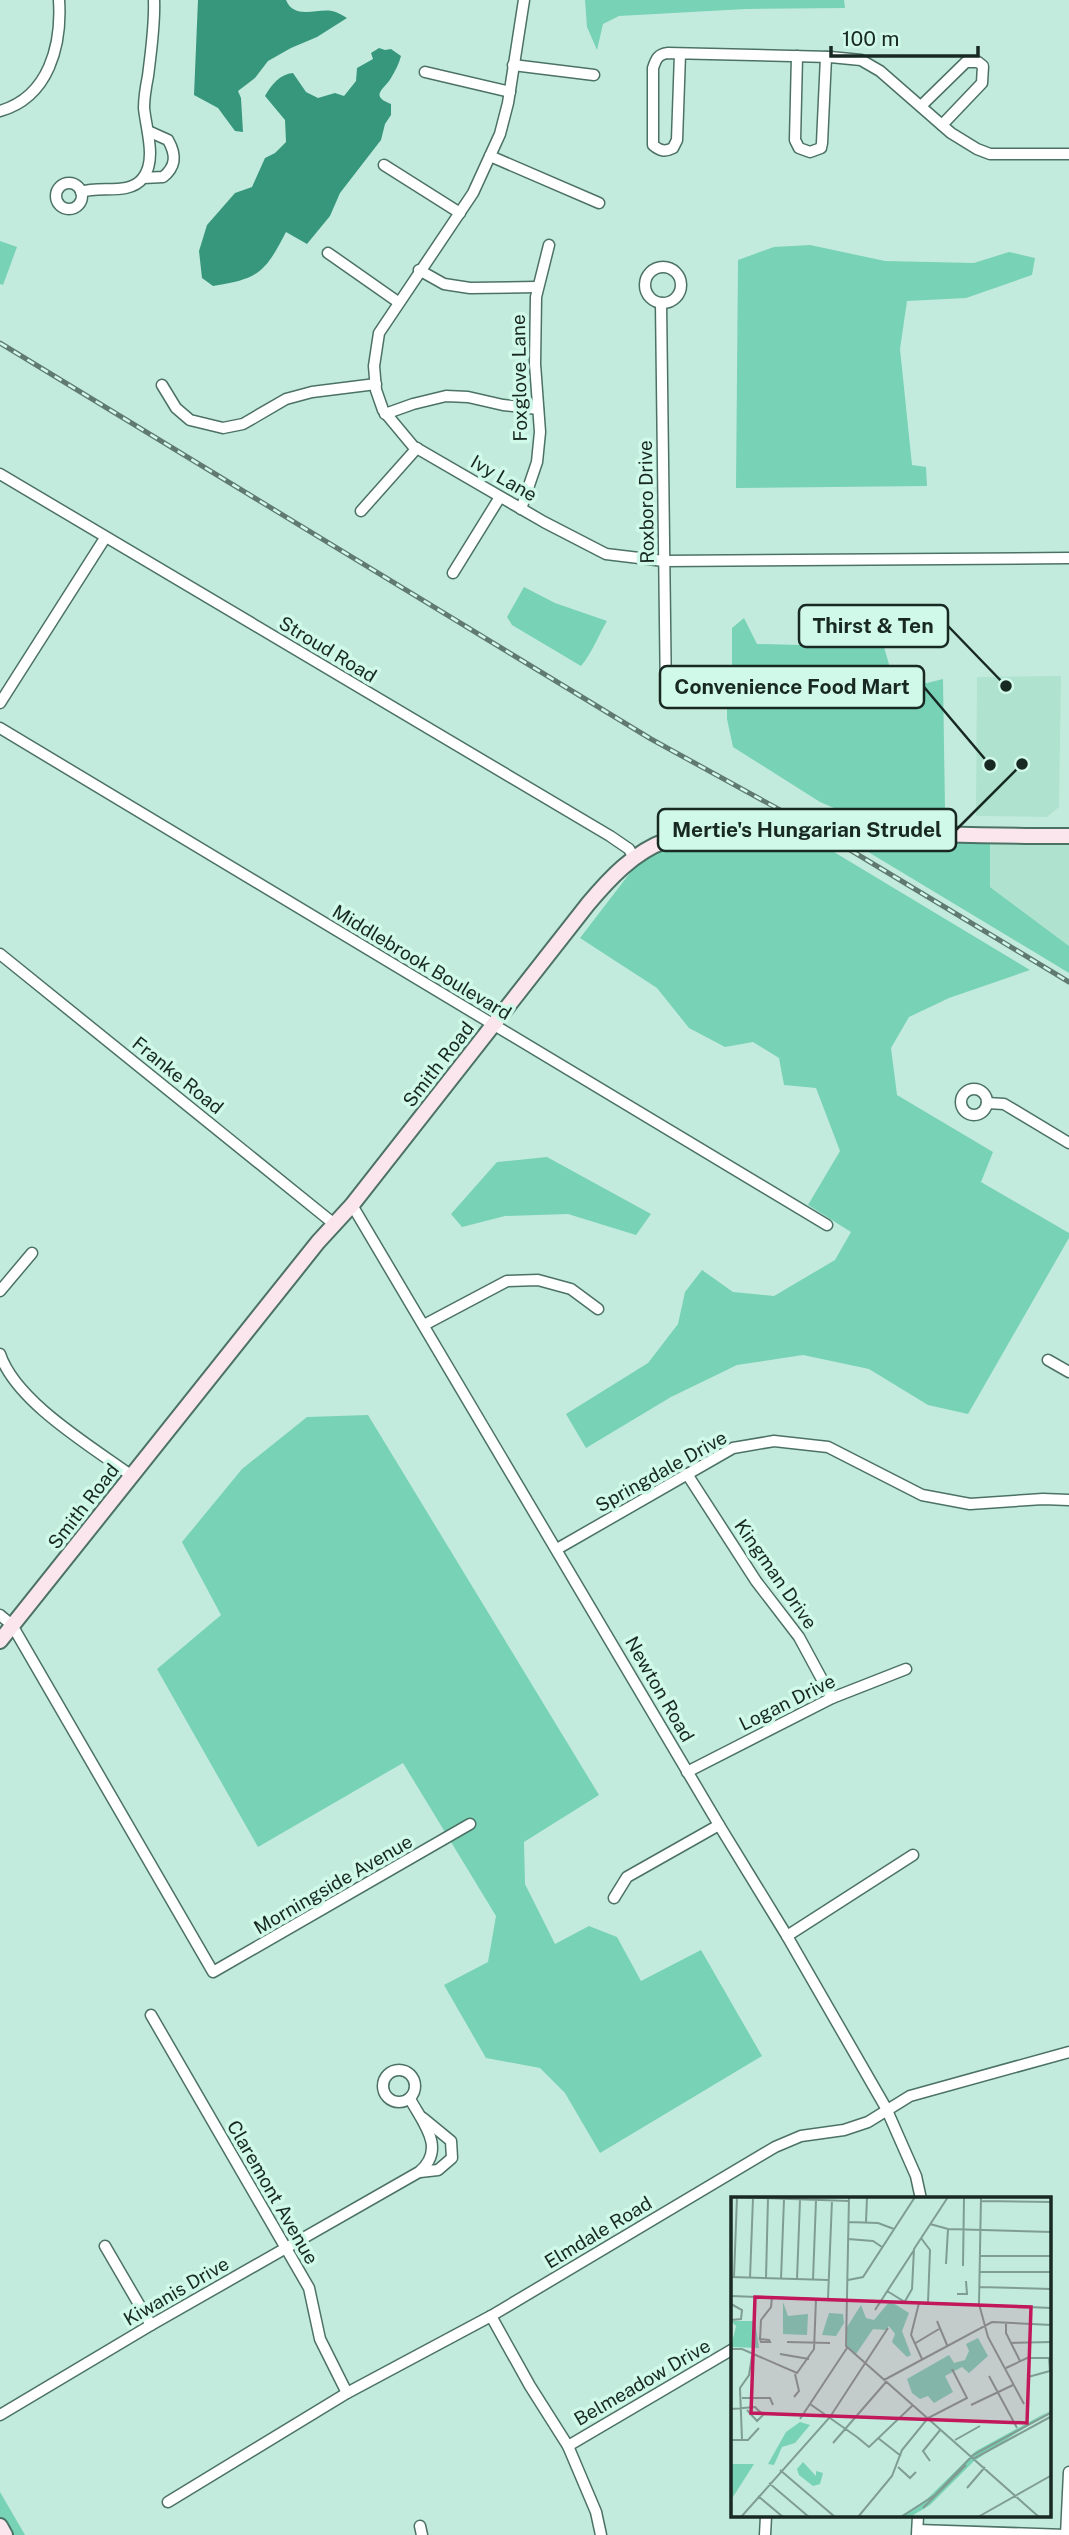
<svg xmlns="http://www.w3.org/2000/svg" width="1069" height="2535" font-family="'Public Sans',sans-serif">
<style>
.built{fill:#b0e2d0}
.green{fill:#78d2b5}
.water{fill:#37977c}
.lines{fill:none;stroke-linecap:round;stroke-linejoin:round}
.street-casing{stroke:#4c7265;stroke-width:13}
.secondary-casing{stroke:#4c7265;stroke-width:18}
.street{stroke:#fff;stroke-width:10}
.secondary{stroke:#fce6ee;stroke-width:14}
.rail-casing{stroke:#607a71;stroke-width:5}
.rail{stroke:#d0f9ea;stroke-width:2.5;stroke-dasharray:8;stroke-linecap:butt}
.labels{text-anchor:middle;stroke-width:7;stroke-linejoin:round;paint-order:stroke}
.street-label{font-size:19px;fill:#182823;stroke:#d0f9ea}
.inset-road{fill:none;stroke:#7f9d93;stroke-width:2}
.view{fill:#c2185b;fill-opacity:0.15;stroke:#c2185b;stroke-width:3.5}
.inset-edge{fill:none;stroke:#182823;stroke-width:3.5}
.leader{fill:none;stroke:#182823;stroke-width:2.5}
.callout-dot{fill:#182823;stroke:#d0f9ea;stroke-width:2.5}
.callout{fill:#d0f9ea;stroke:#182823;stroke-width:2.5}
.callout-label{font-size:21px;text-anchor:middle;font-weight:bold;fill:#182823}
</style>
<rect width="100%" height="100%" fill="#c3ebdd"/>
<g class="built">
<polygon points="1061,676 1059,807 1047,817 976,816 977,677"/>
<polygon points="1069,831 1069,946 990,887 990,833"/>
</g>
<g class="green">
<polygon points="585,0 844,0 845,8 746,9 619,16 603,24 597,50 587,27"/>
<polygon points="0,241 17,247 3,285 0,284"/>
<polygon points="810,245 885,261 974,263 1009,252 1035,258 1032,275 966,298 907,301 900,349 912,465 926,467 927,486 736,488 738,260 774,247"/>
<path d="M524,587L555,603L607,621C598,636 592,653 581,666L512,625L507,617Z"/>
<polygon points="744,618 757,644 884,647 895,685 883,694 943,679 945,809 855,817 820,802 733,747 727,719 727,701 732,668 732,628"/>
<polygon points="850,841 990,842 990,887 1069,946 1069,973"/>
<polygon points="824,846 1030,970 949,998 909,1017 891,1048 897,1095 993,1152 981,1182 1069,1233 1069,1238 968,1414 928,1405 869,1369 803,1355 737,1365 671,1397 586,1448 566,1414 648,1363 678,1324 685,1292 702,1270 733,1292 774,1296 835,1260 851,1232 808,1205 840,1151 816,1088 784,1085 779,1058 753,1042 725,1047 689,1028 657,988 580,938 643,856 666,850"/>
<polygon points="547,1157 651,1214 636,1235 568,1214 505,1216 462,1227 451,1214 497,1162"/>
<polygon points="368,1415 599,1795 524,1842 525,1884 555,1944 589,1926 617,1937 641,1981 701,1950 762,2056 600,2153 565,2093 540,2068 486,2058 444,1985 488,1962 496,1916 403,1763 258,1847 157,1669 221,1615 182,1542 242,1469 307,1417"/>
<polygon points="0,2492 25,2535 0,2535"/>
</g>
<g class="water">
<path d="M198,0H286C294,20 317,8 332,11C337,12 342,15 347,18L317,37L291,48L268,61L255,78L238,91L241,98L243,132L235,131L218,108L194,95Z"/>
<path d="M379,48L385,50L391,49L401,56C399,64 395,71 391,78C384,90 369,95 391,104V115L385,124L381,140L340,193L330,216L307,244L286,232C265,273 258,279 213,286L202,278L199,251L207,225L235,193L252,187L265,158L275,153L286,142L285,120L265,96C271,85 280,74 293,73L306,92L318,98L335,93L344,96L356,81L357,68L373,59L371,53Z"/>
</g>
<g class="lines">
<defs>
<g id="street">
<polyline points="524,0 508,103 500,134 473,193 379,333 374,366 376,390 383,410 413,446 544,522 606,554 664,561 1069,558"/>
<path d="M680,54L677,140L673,148C665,152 660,151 653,145V68C656,59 658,54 668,53L830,57L861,60L880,71L951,133L977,149L990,154H1069"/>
<polyline points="797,56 795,140 799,148 810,152 821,148 822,143 826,57"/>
<polyline points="513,65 594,75"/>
<polyline points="425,72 510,92"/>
<polyline points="921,106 966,62 978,62 983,66 982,83 942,125"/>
<path d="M0,111C49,97 62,45 59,0"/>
<polyline points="490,156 599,203"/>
<polyline points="384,165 460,213"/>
<path d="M143,178L163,177C177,166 176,154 168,140L148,131"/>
<circle cx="69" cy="196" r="13"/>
<path d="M81,192C100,185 129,196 143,178C157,160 146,129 144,108C144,98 146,86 148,76C151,51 155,25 154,0"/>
<polyline points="328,253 398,302"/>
<circle cx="663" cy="285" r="18"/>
<polyline points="419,270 444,284 470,288 537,287"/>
<polyline points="661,303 666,700"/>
<polyline points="162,385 176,408 190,420 223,428 243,424 286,399 312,392 376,384"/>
<polyline points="385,414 413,404 446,396 468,397 503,405 538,409"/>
<polyline points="0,474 610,836 629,849 634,858"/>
<polyline points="521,509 537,462 540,432 535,364 536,297 549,245"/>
<polyline points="361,511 417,448"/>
<polyline points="453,573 500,497"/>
<polyline points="0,703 105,538"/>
<polyline points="0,728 827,1225"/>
<polyline points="0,954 333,1223"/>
<circle cx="974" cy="1102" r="13"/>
<polyline points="987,1103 1004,1104 1069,1143"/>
<polyline points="352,1205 719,1825 787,1936 886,2108 916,2176 921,2199"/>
<polyline points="0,1291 32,1253"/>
<polyline points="424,1325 507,1281 538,1280 571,1289 598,1309"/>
<path d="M0,1354C16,1402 91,1446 132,1476"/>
<polyline points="1048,1360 1069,1372"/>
<polyline points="687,1474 756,1581 799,1637 832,1698"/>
<polyline points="557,1549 733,1448 774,1441 828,1447 922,1495 970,1504 1043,1499 1069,1500"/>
<polyline points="0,1615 12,1625 213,1972 470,1824"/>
<polyline points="687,1772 832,1698 906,1669"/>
<polyline points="614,1898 627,1877 719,1825"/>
<polyline points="787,1936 913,1855"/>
<polyline points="151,2015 309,2288 320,2339 347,2393"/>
<circle cx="399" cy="2086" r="16"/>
<polyline points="420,2172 438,2170 452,2158 451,2141 423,2118"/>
<polyline points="105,2246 151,2325"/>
<polyline points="491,2316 530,2386 568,2446 596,2512 601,2535"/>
<path d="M0,2415L151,2325L419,2172C447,2149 423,2123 410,2099"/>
<polyline points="568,2446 733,2349"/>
<polyline points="168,2502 347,2393 491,2316 775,2147 801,2136 844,2130 868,2122 910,2096 1069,2052"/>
<polyline points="420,2526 422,2535"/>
<polyline points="918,2530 1066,2535"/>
<polyline points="917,2534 918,2516"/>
<polyline points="765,2535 766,2516"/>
<polyline points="1066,2535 1069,2472"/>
</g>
<g id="secondary">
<path d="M0,1641L318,1242L352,1205L588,904C609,879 634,852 665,841C691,831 722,835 750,834C856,829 963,837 1069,836"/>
<polyline points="0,2526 5,2535"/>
</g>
</defs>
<use href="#street" class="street-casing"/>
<use href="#secondary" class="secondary-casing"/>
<use href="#street" class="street"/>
<use href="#secondary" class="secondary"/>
<defs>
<polyline id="rail" points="0,343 651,739 822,833 1069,982"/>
</defs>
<use href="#rail" class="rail-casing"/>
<use href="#rail" class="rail"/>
</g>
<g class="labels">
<g class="street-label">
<text transform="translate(519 378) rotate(-91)" y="7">Foxglove Lane</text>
<text transform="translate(504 478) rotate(30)" y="7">Ivy Lane</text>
<text transform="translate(646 502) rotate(-91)" y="7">Roxboro Drive</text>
<text transform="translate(328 649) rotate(31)" y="7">Stroud Road</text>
<text transform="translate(422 962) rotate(31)" y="7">Middlebrook Boulevard</text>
<text transform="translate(438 1064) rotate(-52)" y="7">Smith Road</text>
<text transform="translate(178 1075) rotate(39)" y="7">Franke Road</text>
<text transform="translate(661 1471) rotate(-29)" y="7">Springdale Drive</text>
<text transform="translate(83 1506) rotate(-52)" y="7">Smith Road</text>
<text transform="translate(776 1574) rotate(55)" y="7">Kingman Drive</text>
<text transform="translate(660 1689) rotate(60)" y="7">Newton Road</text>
<text transform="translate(787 1702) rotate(-26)" y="7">Logan Drive</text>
<text transform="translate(333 1884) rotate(-30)" y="7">Morningside Avenue</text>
<text transform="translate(273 2192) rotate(60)" y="7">Claremont Avenue</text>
<text transform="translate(598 2232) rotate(-31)" y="7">Elmdale Road</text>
<text transform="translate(176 2291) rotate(-30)" y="7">Kiwanis Drive</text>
<text transform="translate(642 2382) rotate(-30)" y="7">Belmeadow Drive</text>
</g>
</g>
<g transform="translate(731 2197)">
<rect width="320" height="320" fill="#c3ebdd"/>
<path d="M159,104L178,116L171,134L180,158L176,160L161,145L164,137L158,129L155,133L142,132L125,157L116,150V130L130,108L135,121L143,123ZM52,105L57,119L77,117L76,138L52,137ZM98,116L112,117L113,126L105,139L91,138ZM0,124H24L28,151L0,150L5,129ZM247,141L257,159L238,176L231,170L214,179L222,195L203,206L197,199L189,202L181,196L176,182L218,158L223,166L234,163L238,154L235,147ZM320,213L243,264L199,308L179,320H168L195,303L245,254ZM69,225L79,228L64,246L51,250L43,268L37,267L55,235ZM72,265L85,279V274L92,276L89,287L82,289L68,278L66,272ZM0,267H23L0,303Z" fill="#78d2b5"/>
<path class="inset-road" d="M3,0L118,4M118,0L115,149L308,320M250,0L248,107L257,140L293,207M250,4L321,5M117,25L147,26L163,32M135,25L136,0M199,27L217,32L321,35M190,41L199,53L197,106M117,42L142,44L151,50M249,59H321M215,67L217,32M232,69L233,0M249,75H321M0,80L98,83M3,80L6,0M19,81L22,1M35,81L37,1M50,82L53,2M66,82L69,3M82,83L85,3M117,83L132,80L184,0M248,90L321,92M156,94L174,105L321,111M226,97H236L235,84M0,99L115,103M97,102L101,3M173,106L181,92L183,52L217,0M188,106L180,138L191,162M0,107L11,113L10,122L0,123M144,113L183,53M206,124L216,148M275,125V136L289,164M29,142L30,123L40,110L41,100M29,142L38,143L39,145H30ZM56,145L99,146M279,146L321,145M183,147L208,132M0,152H11L66,176L83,152L85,102M49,157L78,162M275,171L296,161H321M258,179L286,231M297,180L319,174L318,161M153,183L261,125L321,128M63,200L68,194L64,177M11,201H39L42,208M79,207L126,240M240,208L282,188M0,212L24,210L32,218L26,224L16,213M69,222L116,151M126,240L138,250L182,208M147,241L170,259M0,243H17L28,231M11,243L9,191L18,178L21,159M224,243L249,229M102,246L155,185M242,262L321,219M199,264L192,254L210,232M167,270L179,281L185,275M49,273L104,320M38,286L78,320M236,291L254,270M27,299L52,320M192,311L235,268M10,320L99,220L157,131M127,320L161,279L171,253L197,221L236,201L221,172M170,320L204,298L242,258L321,215M247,320L321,278"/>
<path class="view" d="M24,100L300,110L296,226L20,216Z"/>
<rect width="320" height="320" class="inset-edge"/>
</g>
<path class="leader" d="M1006 686L948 626M990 765L924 687M1022 764L956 830"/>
<g class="callout-dot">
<circle cx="1006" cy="686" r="7"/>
<circle cx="990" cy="765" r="7"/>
<circle cx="1022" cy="764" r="7"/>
</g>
<g class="callout">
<rect x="799" y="605" width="149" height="42" rx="7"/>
<rect x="660" y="666" width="264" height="42" rx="7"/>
<rect x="658" y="809" width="298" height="42" rx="7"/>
</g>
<g class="callout-label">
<text x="873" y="633">Thirst &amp; Ten</text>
<text x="792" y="694">Convenience Food Mart</text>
<text x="807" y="837">Mertie's Hungarian Strudel</text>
</g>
<path d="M831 46v10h147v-10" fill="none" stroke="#182823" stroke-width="3.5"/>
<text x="842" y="46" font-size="21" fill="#182823" stroke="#d0f9ea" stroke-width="5" paint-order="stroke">100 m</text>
</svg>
